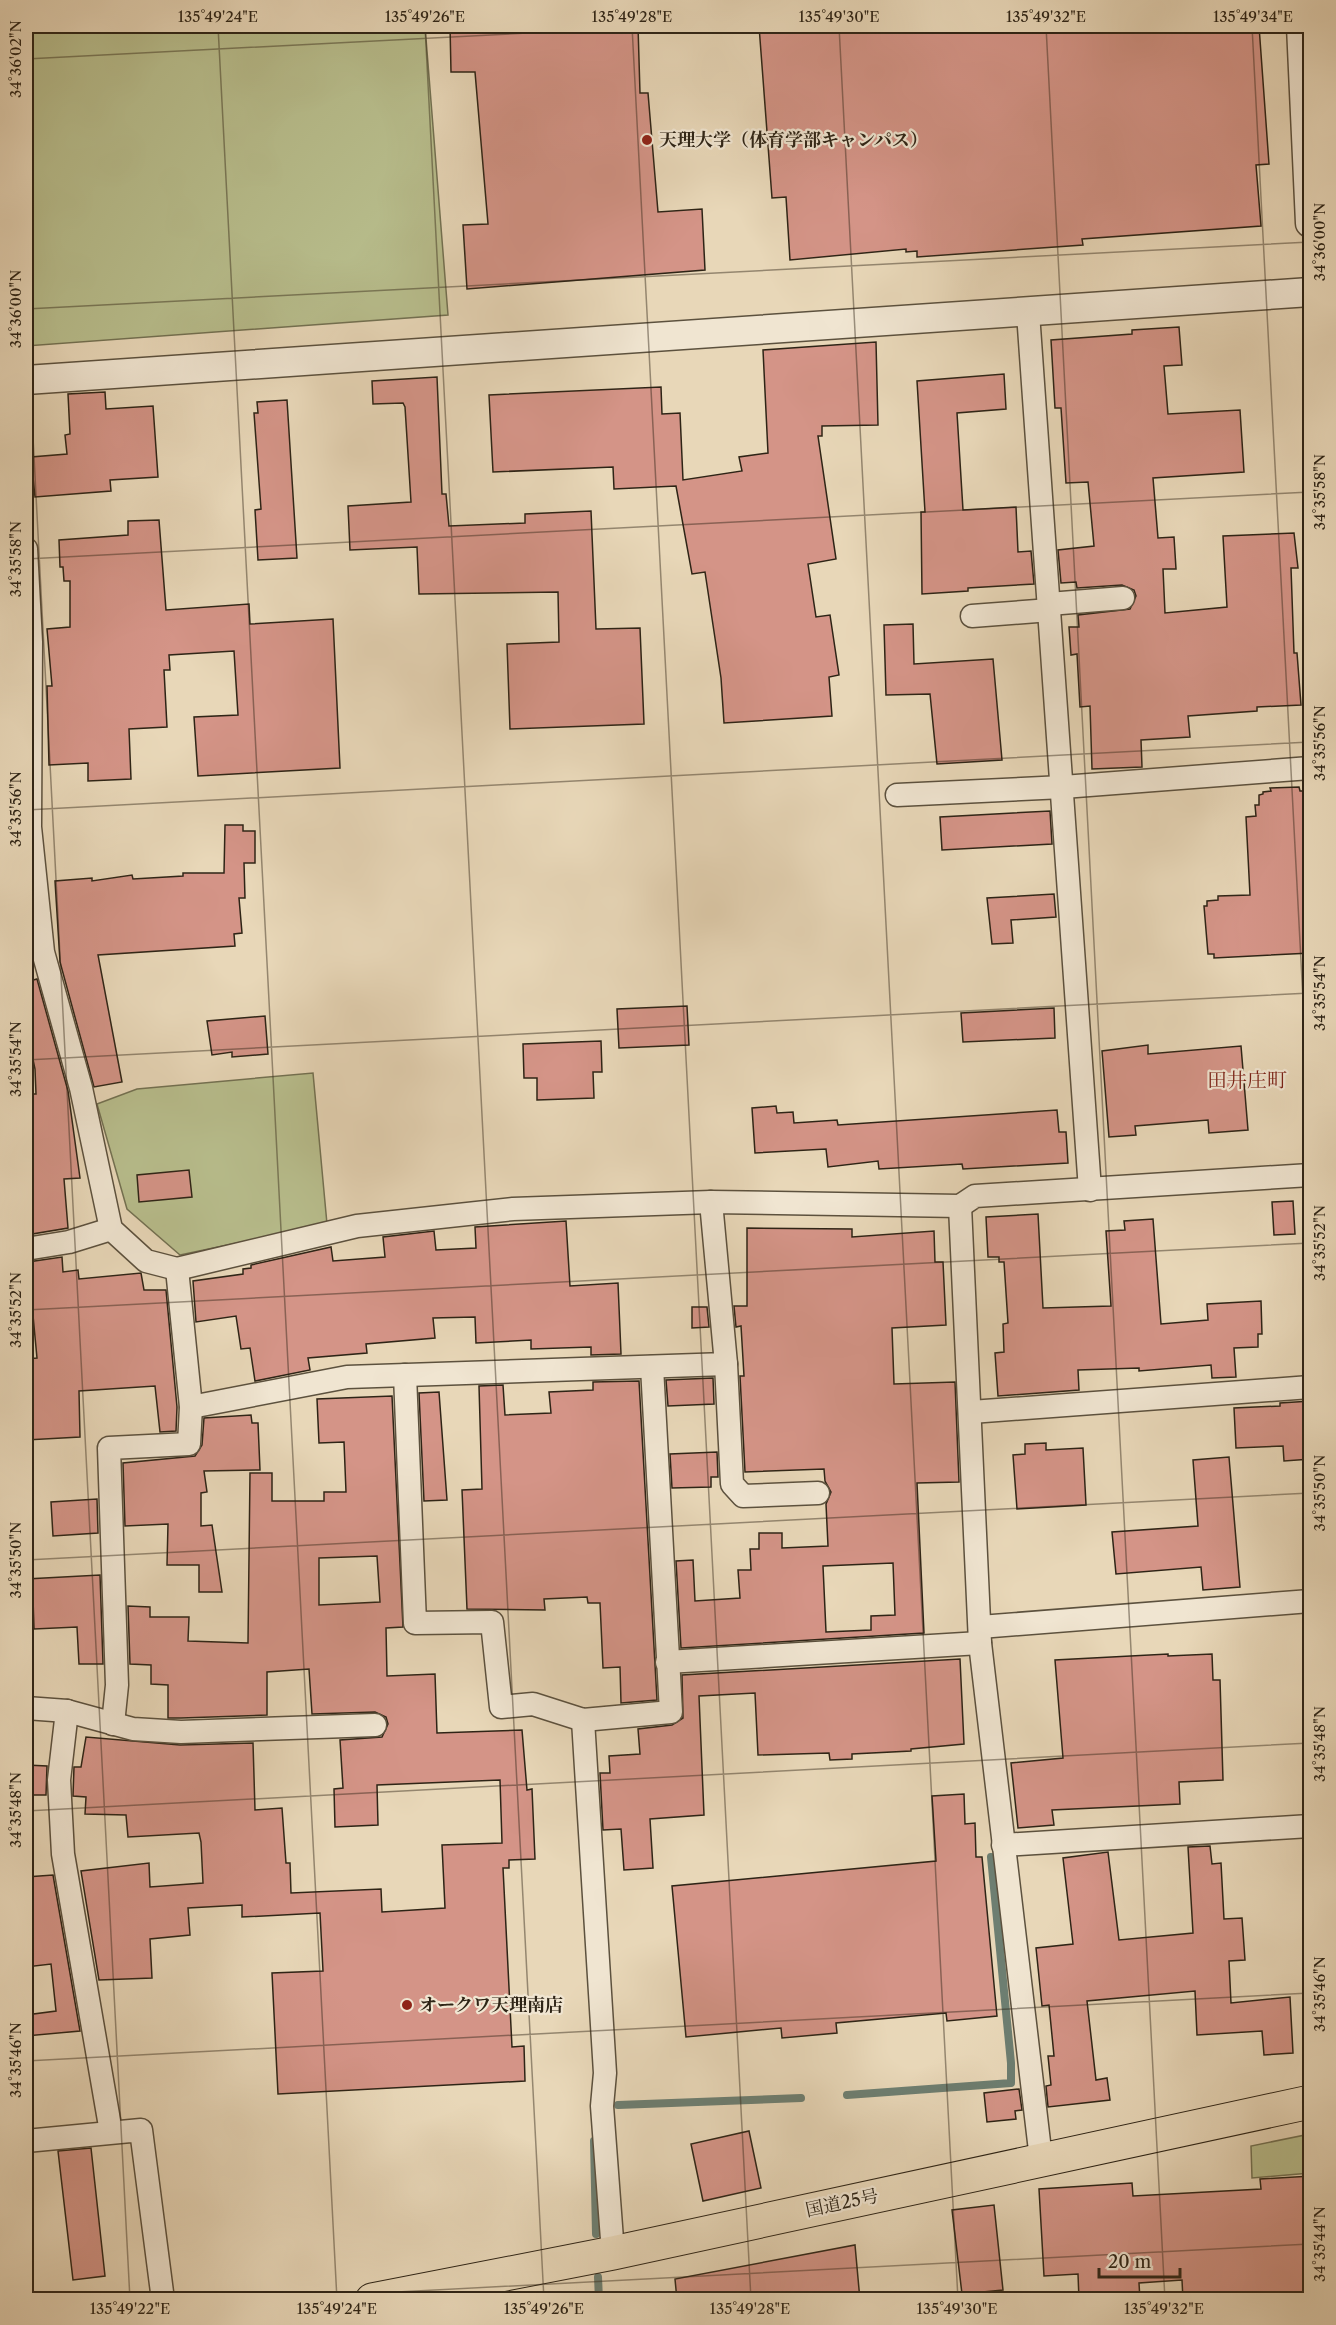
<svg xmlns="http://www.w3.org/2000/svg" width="1336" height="2325" font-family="'Libre Caslon Text','Noto Serif JP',serif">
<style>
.park{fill:#b8be8d;stroke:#737152;stroke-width:1.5}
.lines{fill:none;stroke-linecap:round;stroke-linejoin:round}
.stream{stroke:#6d7e71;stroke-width:8}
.building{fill:#d49487;stroke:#2e2416;stroke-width:1.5;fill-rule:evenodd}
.minor-casing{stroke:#5c513e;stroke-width:25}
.tertiary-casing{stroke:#5c513e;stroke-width:31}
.trunk-casing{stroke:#2e2416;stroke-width:35}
.minor{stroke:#f0e5d1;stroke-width:22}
.tertiary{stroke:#f0e5d1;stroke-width:28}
.trunk{stroke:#e8d7b8;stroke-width:33}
.ticks{fill:none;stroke:#2e2416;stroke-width:1.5;stroke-opacity:0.45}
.poi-dot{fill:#8f2418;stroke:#f0e5d1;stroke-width:2}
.labels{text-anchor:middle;stroke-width:4.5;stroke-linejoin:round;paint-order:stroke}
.poi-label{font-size:18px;font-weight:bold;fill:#2e2416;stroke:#f0e5d1;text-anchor:start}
.street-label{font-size:18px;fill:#2e2416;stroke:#f0e5d1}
.neighbourhood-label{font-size:20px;fill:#7a1f14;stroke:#f0e5d1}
.neatline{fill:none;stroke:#2e2416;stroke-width:2}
.ticks-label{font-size:15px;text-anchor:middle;fill:#2e2416}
</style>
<rect width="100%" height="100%" fill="#e8d7b8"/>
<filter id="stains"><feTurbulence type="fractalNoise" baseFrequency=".00333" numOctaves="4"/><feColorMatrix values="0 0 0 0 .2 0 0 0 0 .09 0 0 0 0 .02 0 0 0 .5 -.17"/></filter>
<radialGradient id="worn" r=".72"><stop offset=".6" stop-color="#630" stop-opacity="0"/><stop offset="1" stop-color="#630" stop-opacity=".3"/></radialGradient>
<g class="park">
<polygon points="26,26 425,26 448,315 26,346"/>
<polygon points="313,1073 327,1224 180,1255 127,1209 97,1104 137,1089"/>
<polygon points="1310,2134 1310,2173 1252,2178 1251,2146"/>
</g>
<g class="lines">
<g class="stream">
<polyline points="847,2095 1011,2083 1011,2063 991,1857"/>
<polyline points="618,2105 801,2098"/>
<polyline points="594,2141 596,2234"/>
<polyline points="598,2277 599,2300"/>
</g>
</g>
<g class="building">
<polygon points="450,26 638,26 640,93 648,93 658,212 702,209 705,270 467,289 463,225 488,224 475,72 451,72"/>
<polygon points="759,26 853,26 853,32 939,26 1259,26 1269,164 1256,165 1261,226 1082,239 1083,245 917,257 917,251 906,252 906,249 790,260 786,197 772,198"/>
<polygon points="1179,327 1182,365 1164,366 1168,414 1240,410 1244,472 1153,478 1158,538 1174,537 1176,569 1163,569 1165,613 1227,607 1223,536 1294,533 1298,568 1291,568 1294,653 1297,653 1301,705 1257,707 1257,711 1188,716 1190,737 1141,740 1142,767 1092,769 1090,706 1080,707 1077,654 1071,655 1069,627 1079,627 1078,615 1130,609 1136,596 1134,590 1122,585 1077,588 1076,582 1061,583 1058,550 1094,546 1088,482 1066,483 1061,408 1055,408 1051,340 1132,334 1132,330"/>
<polygon points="876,342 878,425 822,426 822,436 818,436 836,559 808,564 816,617 830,615 839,675 829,677 832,716 724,723 721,678 705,572 692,574 676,486 614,489 613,467 493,472 489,395 661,387 662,414 680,413 683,480 742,471 739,457 768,453 763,350"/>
<polygon points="1004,374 1006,409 957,413 963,510 1016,507 1018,552 1031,551 1034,584 968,588 968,591 922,594 921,512 925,512 917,381"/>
<polygon points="437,377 442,494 446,494 449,526 525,523 525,514 591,511 596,629 640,628 644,724 510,729 507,644 559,642 558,592 419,594 417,547 350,550 348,506 411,502 405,407 403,403 373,404 372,381"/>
<polygon points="105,392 106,409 153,406 158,477 110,480 111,491 35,497 31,457 67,454 65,435 70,434 68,394"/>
<polygon points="287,400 297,558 258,560 255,510 261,509 254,413 258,413 257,402"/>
<polygon points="159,520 166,610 249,604 250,624 333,619 340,768 198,776 194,717 238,715 234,651 169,655 170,670 164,670 167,727 129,729 131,779 88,781 88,763 49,765 47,686 52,686 47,629 70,627 70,581 64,581 63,567 60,567 59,540 128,535 128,521"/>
<polygon points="913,624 914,664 993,659 1002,760 937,764 930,694 886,695 884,625"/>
<polygon points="1299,787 1300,791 1311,791 1311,953 1214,958 1214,954 1208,954 1204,906 1207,906 1207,901 1218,900 1218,896 1250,895 1246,817 1256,816 1255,805 1259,805 1259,795 1263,794 1263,792 1271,791 1270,788"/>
<polygon points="1050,811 1052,844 942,850 940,817"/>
<polygon points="225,825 243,825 243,831 255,831 255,863 244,863 245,898 239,898 242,933 234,934 235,946 98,955 122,1082 94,1087 60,962 55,881 92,878 92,881 132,875 133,879 183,876 183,873 224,873"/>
<polygon points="1054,894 1056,917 1011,920 1013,943 992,944 987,898"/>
<polygon points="37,979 68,1091 80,1178 64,1179 68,1228 26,1235 26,1094 36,1094 35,1069 26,1026 26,982"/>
<polygon points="687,1006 689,1045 619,1048 617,1009"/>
<polygon points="1054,1008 1055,1038 963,1042 961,1013"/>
<polygon points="265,1016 268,1054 232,1057 232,1052 212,1055 207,1021"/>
<polygon points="601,1041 602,1072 593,1072 594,1098 537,1100 537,1078 524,1078 523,1044"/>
<polygon points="1148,1045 1148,1054 1241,1046 1248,1130 1209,1133 1208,1120 1135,1126 1136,1135 1109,1137 1102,1051"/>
<polygon points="776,1106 777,1113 793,1112 794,1123 837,1120 838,1125 1057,1110 1059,1132 1066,1132 1068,1163 963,1169 962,1164 879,1169 878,1161 828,1167 826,1149 755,1153 752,1108"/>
<polygon points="189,1170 192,1197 139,1202 137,1175"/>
<polygon points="1293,1201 1295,1234 1274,1235 1272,1202"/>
<polygon points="1038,1214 1043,1308 1111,1306 1106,1231 1125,1230 1124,1221 1153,1219 1161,1324 1208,1320 1207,1304 1261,1301 1262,1334 1258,1334 1258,1347 1234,1348 1236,1377 1212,1378 1211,1365 1139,1371 1139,1368 1078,1370 1079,1390 998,1396 995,1353 1004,1352 1003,1324 1008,1323 1004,1262 999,1262 999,1257 988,1257 986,1217"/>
<polygon points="566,1221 570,1286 618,1283 621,1354 591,1355 591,1347 531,1349 531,1340 476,1343 475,1317 433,1318 435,1338 366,1344 367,1353 308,1358 310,1370 255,1381 250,1348 241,1349 236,1316 196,1322 193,1281 243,1274 243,1269 251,1268 251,1265 331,1247 333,1261 385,1257 383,1237 434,1231 436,1250 476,1248 475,1227"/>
<path d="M747,1228L852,1229V1237L934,1231L935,1262H943L946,1325L892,1328L894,1384L955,1382L959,1482L917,1483L924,1633L681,1648L676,1561L693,1560L695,1601L740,1598L738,1570H751L750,1549H759V1533H782V1548L828,1546L826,1504L831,1492L825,1481L824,1469L745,1472L740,1376H744L741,1326L736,1327L734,1306H747ZM893,1563L895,1615L871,1616V1630L826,1632L823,1566Z"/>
<polygon points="62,1257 63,1272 78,1270 79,1279 141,1273 144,1290 166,1290 177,1407 176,1431 160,1432 155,1386 79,1391 80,1437 26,1440 26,1359 37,1358 28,1262"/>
<polygon points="692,1307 707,1307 709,1327 692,1328"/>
<polygon points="713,1378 714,1404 668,1406 666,1380"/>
<polygon points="639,1381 657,1700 621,1703 620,1667 603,1668 600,1603 588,1603 587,1597 544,1599 545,1610 467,1609 462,1490 482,1489 479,1386 503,1385 505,1415 551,1413 549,1392 593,1390 593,1382"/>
<polygon points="439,1392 447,1500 424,1501 419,1393"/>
<path d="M392,1396L403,1627L386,1628L387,1676L435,1674L437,1733L522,1730L527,1790L532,1789L535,1859L509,1860V1868H503L512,2047L524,2046L525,2081L278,2094L272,1973L323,1971L320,1913L242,1917V1905L188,1908L190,1935L150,1939L152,1978L99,1980L81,1871L149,1863L150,1887L203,1883L201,1842L199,1833L128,1837L126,1815L85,1814L86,1797L73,1796L74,1767H81L86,1737L180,1745L253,1743L255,1810L282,1808L286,1863H290L291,1893L381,1889L382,1912L445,1908L442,1845L502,1843L500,1780L377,1785L378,1825L335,1827L334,1789L343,1788L340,1740L382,1737L388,1724L386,1717L375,1712L312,1714L309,1669L267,1672V1715L181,1718H168V1685L151,1684V1665L130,1664L128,1606L150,1607V1617H189L188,1641L248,1643L250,1473H272V1501H324V1492H346L344,1442L319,1443L317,1399ZM377,1556L380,1602L319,1605V1558Z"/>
<polygon points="1311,1401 1311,1459 1284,1461 1283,1446 1236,1448 1234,1408 1280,1406 1280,1403"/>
<polygon points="251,1415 252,1423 258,1423 260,1470 204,1471 207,1492 201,1493 201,1526 212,1525 222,1592 199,1592 199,1565 167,1565 168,1524 125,1526 123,1463 195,1456 202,1445 204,1418"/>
<polygon points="1046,1443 1046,1450 1083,1448 1086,1505 1017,1509 1013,1455 1025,1454 1025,1444"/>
<polygon points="717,1452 718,1477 711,1477 711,1487 672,1488 670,1454"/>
<polygon points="1229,1457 1240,1587 1203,1590 1201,1567 1116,1574 1112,1532 1198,1526 1193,1460"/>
<polygon points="97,1499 98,1533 53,1536 51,1502"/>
<polygon points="100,1575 103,1664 79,1664 77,1627 34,1629 33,1599 27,1600 26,1579"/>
<polygon points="1168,1654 1168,1656 1212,1654 1213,1680 1220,1680 1223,1780 1179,1782 1180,1804 1052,1810 1054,1825 1018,1828 1011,1763 1063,1758 1055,1660"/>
<polygon points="960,1659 964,1744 911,1749 911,1751 852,1754 852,1759 830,1760 829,1753 758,1755 755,1693 699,1696 704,1815 650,1819 653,1868 624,1870 621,1829 603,1830 600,1773 610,1773 609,1756 640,1754 638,1729 672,1725 683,1718 682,1675"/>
<polygon points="26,1765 47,1766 46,1795 26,1795"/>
<polygon points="964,1794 965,1824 975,1823 976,1857 982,1857 997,2016 947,2021 946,2013 836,2023 837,2033 782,2038 781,2028 686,2037 672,1886 936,1861 932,1796"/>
<polygon points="1210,1846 1212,1864 1221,1863 1224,1919 1242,1918 1245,1960 1229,1961 1231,2003 1290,1997 1293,2053 1264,2055 1262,2031 1197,2035 1195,1991 1087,2001 1096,2080 1107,2078 1110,2100 1048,2107 1046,2086 1051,2085 1048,2056 1054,2056 1049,2005 1042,2006 1036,1948 1073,1944 1063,1858 1108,1852 1119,1940 1193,1933 1188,1847"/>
<polygon points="53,1875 80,2031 26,2036 26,2015 56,2011 51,1964 26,1967 26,1877"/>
<polygon points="1019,2089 1022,2110 1015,2111 1016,2119 987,2122 984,2093"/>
<polygon points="749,2131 761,2188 703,2201 691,2144"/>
<polygon points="91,2148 105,2276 73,2280 58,2151"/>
<polygon points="1311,2176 1311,2300 1183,2300 1182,2280 1139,2283 1140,2300 1079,2300 1078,2274 1044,2276 1039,2189 1132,2183 1133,2196 1261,2189 1260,2179"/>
<polygon points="994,2205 1003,2290 962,2294 952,2210"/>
<polygon points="855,2245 860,2300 677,2300 675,2279"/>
</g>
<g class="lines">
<defs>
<g id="minor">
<polyline points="1028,313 1090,1190"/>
<polyline points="26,549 31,642 30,827 43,952 81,1088 111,1229 146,1261 177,1269 357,1226 513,1209 711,1202 960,1206 975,1196 1310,1175"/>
<polyline points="1049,604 1123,598"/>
<polyline points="972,616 1050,610"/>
<polyline points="897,795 1063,787 1310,768"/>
<polyline points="960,1206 980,1643 1041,2159"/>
<polyline points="26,1249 69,1242 111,1229"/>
<polyline points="726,1364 732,1484 743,1496 818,1493"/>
<polyline points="405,1375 415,1623 492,1622 501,1707 533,1704 583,1720 671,1712 652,1367"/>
<polyline points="191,1407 347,1377 726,1364 711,1202"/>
<polyline points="971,1412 1310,1387"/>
<polyline points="980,1627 1310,1601"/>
<polyline points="667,1662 980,1643"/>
<polyline points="26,1708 67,1711 133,1729 181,1732 375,1725"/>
<polyline points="67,1711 59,1780 63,1854 111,2132"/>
<polyline points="583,1720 605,2073 602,2106 613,2253"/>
<polyline points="113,1724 117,1685 109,1448 189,1444 191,1407 177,1269"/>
<polyline points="1003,1845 1310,1826"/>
<polyline points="26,2141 141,2130 163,2300"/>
</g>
<g id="tertiary">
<polyline points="1301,26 1310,223"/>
<polyline points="26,380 1310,292"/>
</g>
<polyline id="trunk" points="372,2300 613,2253 1310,2102"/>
</defs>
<use href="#minor" class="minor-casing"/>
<use href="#tertiary" class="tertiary-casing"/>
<use href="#trunk" class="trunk-casing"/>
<use href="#minor" class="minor"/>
<use href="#tertiary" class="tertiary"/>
<use href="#trunk" class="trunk"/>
</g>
<path class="ticks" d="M218,26L337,2300M425,26L544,2300M632,26L751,2300M839,26L958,2300M1046,26L1165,2300M1252,26L1310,1133M26,59L664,26M26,303L130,2300M26,309L1310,242M26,559L1310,492M26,810L1310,742M26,1060L1310,993M26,1310L1310,1243M26,1560L1310,1493M26,1811L1310,1743M26,2061L1310,1993M245,2300L1310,2244"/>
<g class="poi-dot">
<circle cx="647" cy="140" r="6"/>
<circle cx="407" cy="2005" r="6"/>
</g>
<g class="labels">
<g class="poi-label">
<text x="659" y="146">天理大学（体育学部キャンパス）</text>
<text x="419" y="2011">オークワ天理南店</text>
</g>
<g class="street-label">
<text transform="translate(842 2203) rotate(-12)" y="6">国道25号</text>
</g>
<g class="neighbourhood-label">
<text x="1247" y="1087">田井庄町</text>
</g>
</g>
<rect width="1336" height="2325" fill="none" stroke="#e8d7b8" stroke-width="66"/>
<path d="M1099 2268v9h81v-9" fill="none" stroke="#2e2416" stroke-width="3"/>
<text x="1108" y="2268" font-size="18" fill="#2e2416" stroke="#f0e5d1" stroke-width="4.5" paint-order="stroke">20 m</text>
<rect x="33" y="33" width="1270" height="2259" class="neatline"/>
<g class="ticks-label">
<text x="218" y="22">135°49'24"E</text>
<text x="425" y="22">135°49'26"E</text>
<text x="632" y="22">135°49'28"E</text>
<text x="839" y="22">135°49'30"E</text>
<text x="1046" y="22">135°49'32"E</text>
<text x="1253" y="22">135°49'34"E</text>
<text transform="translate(16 59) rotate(-90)" y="5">34°36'02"N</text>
<text transform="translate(1320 242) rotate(-90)" y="5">34°36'00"N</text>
<text transform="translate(16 309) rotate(-90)" y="5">34°36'00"N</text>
<text transform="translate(1320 492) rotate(-90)" y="5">34°35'58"N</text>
<text transform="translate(16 559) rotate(-90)" y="5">34°35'58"N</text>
<text transform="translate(1320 743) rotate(-90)" y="5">34°35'56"N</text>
<text transform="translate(16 809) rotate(-90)" y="5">34°35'56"N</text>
<text transform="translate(1320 993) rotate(-90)" y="5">34°35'54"N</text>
<text transform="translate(16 1059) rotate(-90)" y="5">34°35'54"N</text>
<text transform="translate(1320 1243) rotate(-90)" y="5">34°35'52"N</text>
<text transform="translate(16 1310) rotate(-90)" y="5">34°35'52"N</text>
<text transform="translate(1320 1493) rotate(-90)" y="5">34°35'50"N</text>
<text transform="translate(16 1560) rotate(-90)" y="5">34°35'50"N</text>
<text transform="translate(1320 1744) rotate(-90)" y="5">34°35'48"N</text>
<text transform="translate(16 1810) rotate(-90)" y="5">34°35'48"N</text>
<text transform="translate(1320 1994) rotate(-90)" y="5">34°35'46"N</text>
<text transform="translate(16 2060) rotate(-90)" y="5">34°35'46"N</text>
<text transform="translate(1320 2244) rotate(-90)" y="5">34°35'44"N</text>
<text x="130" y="2314">135°49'22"E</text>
<text x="337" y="2314">135°49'24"E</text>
<text x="544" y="2314">135°49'26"E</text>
<text x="750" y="2314">135°49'28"E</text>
<text x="957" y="2314">135°49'30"E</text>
<text x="1164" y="2314">135°49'32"E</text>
</g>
<rect width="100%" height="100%" filter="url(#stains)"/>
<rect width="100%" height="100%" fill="url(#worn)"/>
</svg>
